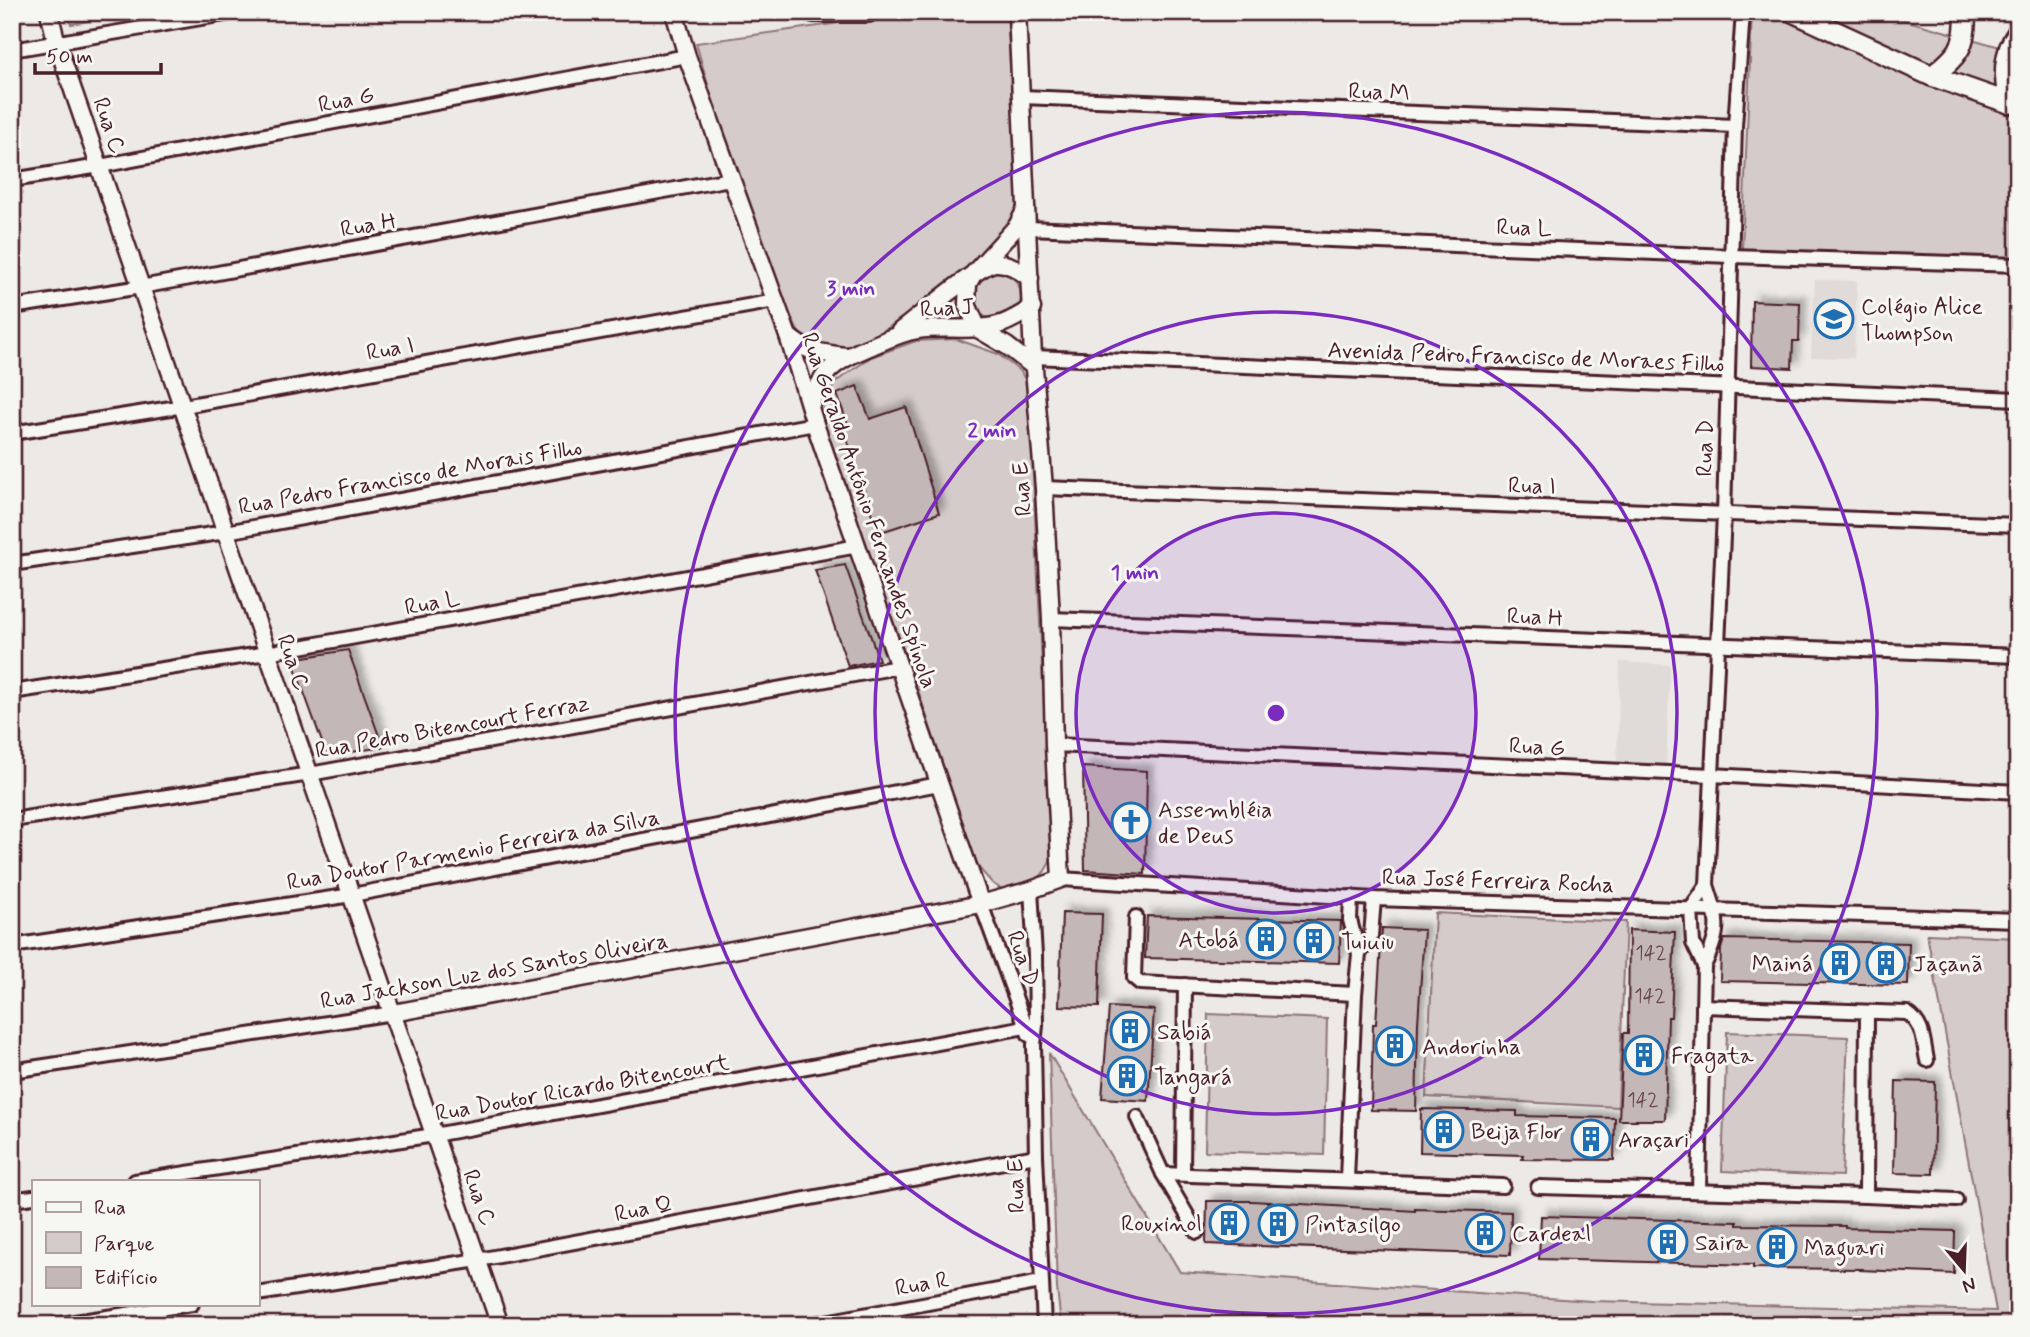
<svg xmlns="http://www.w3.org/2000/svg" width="2030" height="1337" font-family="Mynerve,sans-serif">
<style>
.built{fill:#e0dad8}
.green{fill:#d4cbca;stroke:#8f757a;stroke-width:2}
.building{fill:#c4b7b7;stroke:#4a1f2b;stroke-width:2;filter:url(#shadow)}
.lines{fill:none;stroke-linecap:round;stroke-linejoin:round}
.minor-casing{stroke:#4a1f2b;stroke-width:18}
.tertiary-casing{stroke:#4a1f2b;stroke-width:21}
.secondary-casing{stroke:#4a1f2b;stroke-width:24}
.minor{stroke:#f6f6f2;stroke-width:12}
.tertiary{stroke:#f6f6f2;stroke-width:16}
.secondary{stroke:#f6f6f2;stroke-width:19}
.ring{fill:none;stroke:#7b2cbf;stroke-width:3.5}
.labels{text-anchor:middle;stroke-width:6;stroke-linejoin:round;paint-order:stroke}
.number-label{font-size:19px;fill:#68454e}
.street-label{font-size:23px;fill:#4a1f2b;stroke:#f6f6f2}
.poi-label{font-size:23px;fill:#4a1f2b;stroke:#f6f6f2;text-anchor:start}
.centre{fill:#7b2cbf;stroke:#f6f6f2;stroke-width:3.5}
.ring-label{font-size:21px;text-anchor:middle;font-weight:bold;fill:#7b2cbf;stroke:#f6f6f2;stroke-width:6;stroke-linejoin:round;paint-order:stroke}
</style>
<defs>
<filter id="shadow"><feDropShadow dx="6" dy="-6" stdDeviation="3.5" flood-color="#0004"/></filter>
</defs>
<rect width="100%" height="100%" fill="#ece9e6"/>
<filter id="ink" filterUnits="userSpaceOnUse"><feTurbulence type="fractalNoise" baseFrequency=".0143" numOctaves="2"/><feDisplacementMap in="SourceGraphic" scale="14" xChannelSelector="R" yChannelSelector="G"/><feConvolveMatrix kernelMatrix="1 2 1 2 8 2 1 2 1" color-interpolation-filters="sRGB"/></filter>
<g filter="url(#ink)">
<g class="built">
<polygon points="1815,280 1857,281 1854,358 1811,357"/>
<polygon points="1620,662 1670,665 1666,765 1617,762"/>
</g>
<g class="green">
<polygon points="67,12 138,12 71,24"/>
<polygon points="923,12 1007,12 1018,201 1013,219 991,244 946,288 913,313 871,337 845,349 807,342 798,331 780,295 714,106 696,43 854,21 855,18 877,18"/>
<polygon points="1752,12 1876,12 2018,52 2018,260 1742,249"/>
<circle cx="997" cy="296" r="24"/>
<path d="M956,339L998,354L1021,372L1029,387L1051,858C1043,884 1026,884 1003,890L992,883L979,868L966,836L920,696L821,422L824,401L837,381L871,357L916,341Z"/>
<polygon points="1435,913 1626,922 1618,1107 1426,1097"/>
<polygon points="1927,934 2018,938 2018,1325 1061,1325 1057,1288 1049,1053 1180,1272 1591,1301 1996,1311"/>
<polygon points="1208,1014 1327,1019 1324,1155 1205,1151"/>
<polygon points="1727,1032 1848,1037 1842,1176 1722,1171"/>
</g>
<g class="building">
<polygon points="1752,301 1800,303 1799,341 1793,341 1792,368 1751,366"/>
<polygon points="857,386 870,419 906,407 939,513 878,533 843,427 848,425 837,394"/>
<polygon points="845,565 862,612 879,660 848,666 815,570"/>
<polygon points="348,650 383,747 327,756 292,659"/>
<polygon points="1083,767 1147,771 1145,874 1085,870"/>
<polygon points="1062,913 1102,914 1099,1007 1059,1006"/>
<polygon points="1147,916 1341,921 1339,963 1145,958"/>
<polygon points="1382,928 1424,930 1418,1023 1416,1111 1371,1110 1373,1024 1376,1024"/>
<polygon points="1629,930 1675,932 1671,1017 1668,1017 1665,1120 1619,1120 1623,1033 1628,1033"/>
<polygon points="1724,939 1909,943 1908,985 1720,981 1721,949"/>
<polygon points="1109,1007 1154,1010 1148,1101 1102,1098"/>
<polygon points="1896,1081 1935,1082 1933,1174 1894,1173"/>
<polygon points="1421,1109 1517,1111 1517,1116 1615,1118 1614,1160 1522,1159 1523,1155 1420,1152"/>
<polygon points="1207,1201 1252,1201 1415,1211 1415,1209 1511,1212 1510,1255 1206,1244"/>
<polygon points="1541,1216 1737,1222 1737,1225 1845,1226 1845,1228 1955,1231 1954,1274 1861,1270 1862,1269 1753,1268 1753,1265 1539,1259"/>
</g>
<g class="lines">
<defs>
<g id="minor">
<polyline points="12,50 237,12"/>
<polyline points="1022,97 1735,126"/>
<polyline points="12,180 100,166 687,56"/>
<polyline points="1028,228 1731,256 2018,265"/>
<polyline points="12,307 141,287 730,179"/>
<polyline points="1033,357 2018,399"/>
<polyline points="12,433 184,406 775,301"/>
<polyline points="1044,488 2018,525"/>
<polyline points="12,564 226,532 815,424"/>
<polyline points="1051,619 2018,656"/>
<polyline points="12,692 267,653 858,546"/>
<polyline points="1054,745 1712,775 2018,792"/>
<polyline points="12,820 310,774 898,667"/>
<polyline points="1061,879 1374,899 2018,920"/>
<polyline points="1031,890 1035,955 1036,1025 1034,1045 1036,1156 1044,1325"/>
<polyline points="981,904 1029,1035"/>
<polyline points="1136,917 1134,978 1140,983 1355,994"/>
<polyline points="12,946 352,895 939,784"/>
<polyline points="1359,954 1371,936 1374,899"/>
<polyline points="1704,966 1693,943 1691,909 1707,885"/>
<path d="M1703,1006L1907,1013C1924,1024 1923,1041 1927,1060"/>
<polyline points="1867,1012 1866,1196 1956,1200"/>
<polyline points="12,1071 393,1013"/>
<polyline points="1137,1117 1163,1174 1197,1232"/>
<polyline points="1163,1174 1503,1186"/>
<polyline points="1183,1174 1185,985"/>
<polyline points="1347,1179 1355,994 1359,954 1350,920 1351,897"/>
<polyline points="135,1181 434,1135 1036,1025"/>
<polyline points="1538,1187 1866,1196"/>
<path d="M1699,1191L1704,966C1721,931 1719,921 1707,885L1724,514L1735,126L1743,12"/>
<polyline points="12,1200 33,1197"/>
<polyline points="257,1294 478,1260 1036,1156"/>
<polyline points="55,1325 192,1304"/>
<polyline points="809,1325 1041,1282"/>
</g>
<g id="tertiary">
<polyline points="49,12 57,44 500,1325"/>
<polyline points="674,12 687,56 788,336 815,424 981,904"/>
<polyline points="1026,209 1017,226 974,273 968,284 967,304 978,329 1007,346 1034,367"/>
<path d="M900,331C918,318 978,265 995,263C1009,262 1020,271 1030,278"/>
<path d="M788,336C809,354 819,352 846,356"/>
<path d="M810,407C821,372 833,362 867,348C884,341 899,333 917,330C944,326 972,332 998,325C1010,322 1021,314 1032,308"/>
<polyline points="393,1013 981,904 1031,890 1061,879 1054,745 1051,619 1044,488 1033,357 1017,12"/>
</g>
<g id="secondary">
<polyline points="814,12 868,12"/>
<polyline points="1793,12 1932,76 2009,103 2018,103"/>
<path d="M1932,76C1958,56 1967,46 1965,12"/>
<path d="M2009,103C2004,78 2002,54 2018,32"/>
</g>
</defs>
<use href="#minor" class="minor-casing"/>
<use href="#tertiary" class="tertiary-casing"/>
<use href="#secondary" class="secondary-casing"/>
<use href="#minor" class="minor"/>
<use href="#tertiary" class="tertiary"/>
<use href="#secondary" class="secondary"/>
</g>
</g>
<circle cx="1276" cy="713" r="200" fill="#7b2cbf" fill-opacity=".12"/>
<g class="ring">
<circle cx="1276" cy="713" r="200"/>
<circle cx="1276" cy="713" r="401"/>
<circle cx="1276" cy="713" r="601"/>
</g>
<defs>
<symbol id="school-ring" viewBox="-11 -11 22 22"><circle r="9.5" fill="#f6f6f2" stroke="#1f6fb2" stroke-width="1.5"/><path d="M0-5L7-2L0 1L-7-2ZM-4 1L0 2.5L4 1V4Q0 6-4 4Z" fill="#1f6fb2"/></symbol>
<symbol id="church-ring" viewBox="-11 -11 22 22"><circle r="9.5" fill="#f6f6f2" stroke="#1f6fb2" stroke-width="1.5"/><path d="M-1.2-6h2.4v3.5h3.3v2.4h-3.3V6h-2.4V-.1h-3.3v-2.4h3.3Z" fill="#1f6fb2"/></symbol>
<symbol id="building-ring" viewBox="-11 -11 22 22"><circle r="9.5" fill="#f6f6f2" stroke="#1f6fb2" stroke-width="1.5"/><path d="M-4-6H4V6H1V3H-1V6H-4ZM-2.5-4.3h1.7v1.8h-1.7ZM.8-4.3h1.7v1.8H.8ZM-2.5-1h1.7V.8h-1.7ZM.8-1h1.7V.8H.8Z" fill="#1f6fb2"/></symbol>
</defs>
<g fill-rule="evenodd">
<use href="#school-ring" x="1812" y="297" width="44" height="44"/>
<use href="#church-ring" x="1109" y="800" width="44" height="44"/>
<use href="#building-ring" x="1244" y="917" width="44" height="44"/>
<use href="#building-ring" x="1292" y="919" width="44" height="44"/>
<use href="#building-ring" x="1818" y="941" width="44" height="44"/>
<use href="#building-ring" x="1864" y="941" width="44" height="44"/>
<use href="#building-ring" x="1108" y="1009" width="44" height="44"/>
<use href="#building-ring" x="1373" y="1024" width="44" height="44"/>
<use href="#building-ring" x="1622" y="1033" width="44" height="44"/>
<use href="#building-ring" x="1105" y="1054" width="44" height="44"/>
<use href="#building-ring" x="1422" y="1109" width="44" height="44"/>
<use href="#building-ring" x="1569" y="1117" width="44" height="44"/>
<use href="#building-ring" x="1207" y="1201" width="44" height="44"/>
<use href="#building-ring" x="1256" y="1202" width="44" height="44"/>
<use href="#building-ring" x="1463" y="1211" width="44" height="44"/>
<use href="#building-ring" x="1646" y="1220" width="44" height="44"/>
<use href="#building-ring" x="1755" y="1225" width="44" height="44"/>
</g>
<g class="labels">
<g class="number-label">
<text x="1651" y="959">142</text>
<text x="1650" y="1002">142</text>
<text x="1643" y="1106">142</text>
</g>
<g class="street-label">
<text transform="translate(1379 91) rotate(2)" y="8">Rua M</text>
<text transform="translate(346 99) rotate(-11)" y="8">Rua G</text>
<text transform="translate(110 125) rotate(71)" y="8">Rua C</text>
<text transform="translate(368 224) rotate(-10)" y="8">Rua H</text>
<text transform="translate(1524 227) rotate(2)" y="8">Rua L</text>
<text transform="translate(947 307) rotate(-3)" y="8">Rua J</text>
<text transform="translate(390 348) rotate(-10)" y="8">Rua I</text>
<text transform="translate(1526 356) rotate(2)" y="8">Avenida Pedro Francisco de Moraes Filho</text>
<text transform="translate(1704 448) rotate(-89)" y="8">Rua D</text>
<text transform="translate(410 476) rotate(-10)" y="8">Rua Pedro Francisco de Morais Filho</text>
<text transform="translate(1532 485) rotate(2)" y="8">Rua I</text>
<text transform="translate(1021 489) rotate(-94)" y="8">Rua E</text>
<text transform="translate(870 510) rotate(71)" y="8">Rua Geraldo Antônio Fernandes Spínola</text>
<text transform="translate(432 602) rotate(-10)" y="8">Rua L</text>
<text transform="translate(1535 616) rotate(2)" y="8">Rua H</text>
<text transform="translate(294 662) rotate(71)" y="8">Rua C</text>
<text transform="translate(452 726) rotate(-10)" y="8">Rua Pedro Bitencourt Ferraz</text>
<text transform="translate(1537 746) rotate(3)" y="8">Rua G</text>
<text transform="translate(473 849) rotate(-10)" y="8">Rua Doutor Parmenio Ferreira da Silva</text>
<text transform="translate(1498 880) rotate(2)" y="8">Rua José Ferreira Rocha</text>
<text transform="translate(1024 958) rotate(70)" y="8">Rua D</text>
<text transform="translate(494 970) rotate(-10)" y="8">Rua Jackson Luz dos Santos Oliveira</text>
<text transform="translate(582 1087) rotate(-10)" y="8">Rua Doutor Ricardo Bitencourt</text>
<text transform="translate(1015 1186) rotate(-92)" y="8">Rua E</text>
<text transform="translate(480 1197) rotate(70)" y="8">Rua C</text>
<text transform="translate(643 1208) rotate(-11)" y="8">Rua Q</text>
<text transform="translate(922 1283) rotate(-10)" y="8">Rua R</text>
</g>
<g class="poi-label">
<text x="1861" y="314">Colégio Alice<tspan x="1861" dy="26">Thompson</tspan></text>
<text x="1158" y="817">Assembléia<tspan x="1158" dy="26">de Deus</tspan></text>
<text x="1239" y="947" text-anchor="end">Atobá</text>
<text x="1341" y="949">Tuiuiu</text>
<text x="1813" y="971" text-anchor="end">Mainá</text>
<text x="1913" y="971">Jaçanã</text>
<text x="1157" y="1039">Sabiá</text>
<text x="1422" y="1054">Andorinha</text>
<text x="1671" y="1063">Fragata</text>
<text x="1154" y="1084">Tangará</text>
<text x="1471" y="1139">Beija Flor</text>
<text x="1618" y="1147">Araçari</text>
<text x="1202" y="1231" text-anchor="end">Rouxinol</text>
<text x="1305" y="1232">Pintasilgo</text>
<text x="1512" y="1241">Cardeal</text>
<text x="1695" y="1250">Saira</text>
<text x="1804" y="1255">Maguari</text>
</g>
</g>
<circle cx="1276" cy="713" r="10" class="centre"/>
<g class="ring-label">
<text x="851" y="295">3 min</text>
<text x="992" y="437">2 min</text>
<text x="1135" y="579">1 min</text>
</g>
<rect width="2030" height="1337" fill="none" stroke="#f6f6f2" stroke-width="42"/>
<rect x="21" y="21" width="1988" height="1295" fill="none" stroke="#4a1f2b" stroke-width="2.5" filter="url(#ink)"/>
<rect x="32" y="1180" width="228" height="126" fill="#f6f6f2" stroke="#b1a0a2" stroke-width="2"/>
<rect x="46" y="1202" width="35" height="10" fill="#f6f6f2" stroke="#b1a0a2" stroke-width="2"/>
<text x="94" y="1214" font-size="21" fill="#4a1f2b">Rua</text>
<rect x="46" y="1232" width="35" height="21" fill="#d4cbca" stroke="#b1a0a2" stroke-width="2"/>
<text x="94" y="1250" font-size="21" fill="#4a1f2b">Parque</text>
<rect x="46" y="1267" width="35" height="21" fill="#c4b7b7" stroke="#b1a0a2" stroke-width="2"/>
<text x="94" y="1284" font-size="21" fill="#4a1f2b">Edifício</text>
<g transform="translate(1964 1270) rotate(161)" stroke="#f6f6f2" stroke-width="5" paint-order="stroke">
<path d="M0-5L12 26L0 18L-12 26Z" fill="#4a1f2b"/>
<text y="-10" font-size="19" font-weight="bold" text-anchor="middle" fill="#4a1f2b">N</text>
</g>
<path d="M35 63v10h126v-10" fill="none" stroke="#4a1f2b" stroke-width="3.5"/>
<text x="46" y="63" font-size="21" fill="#4a1f2b" stroke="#f6f6f2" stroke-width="5" paint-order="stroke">50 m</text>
</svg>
